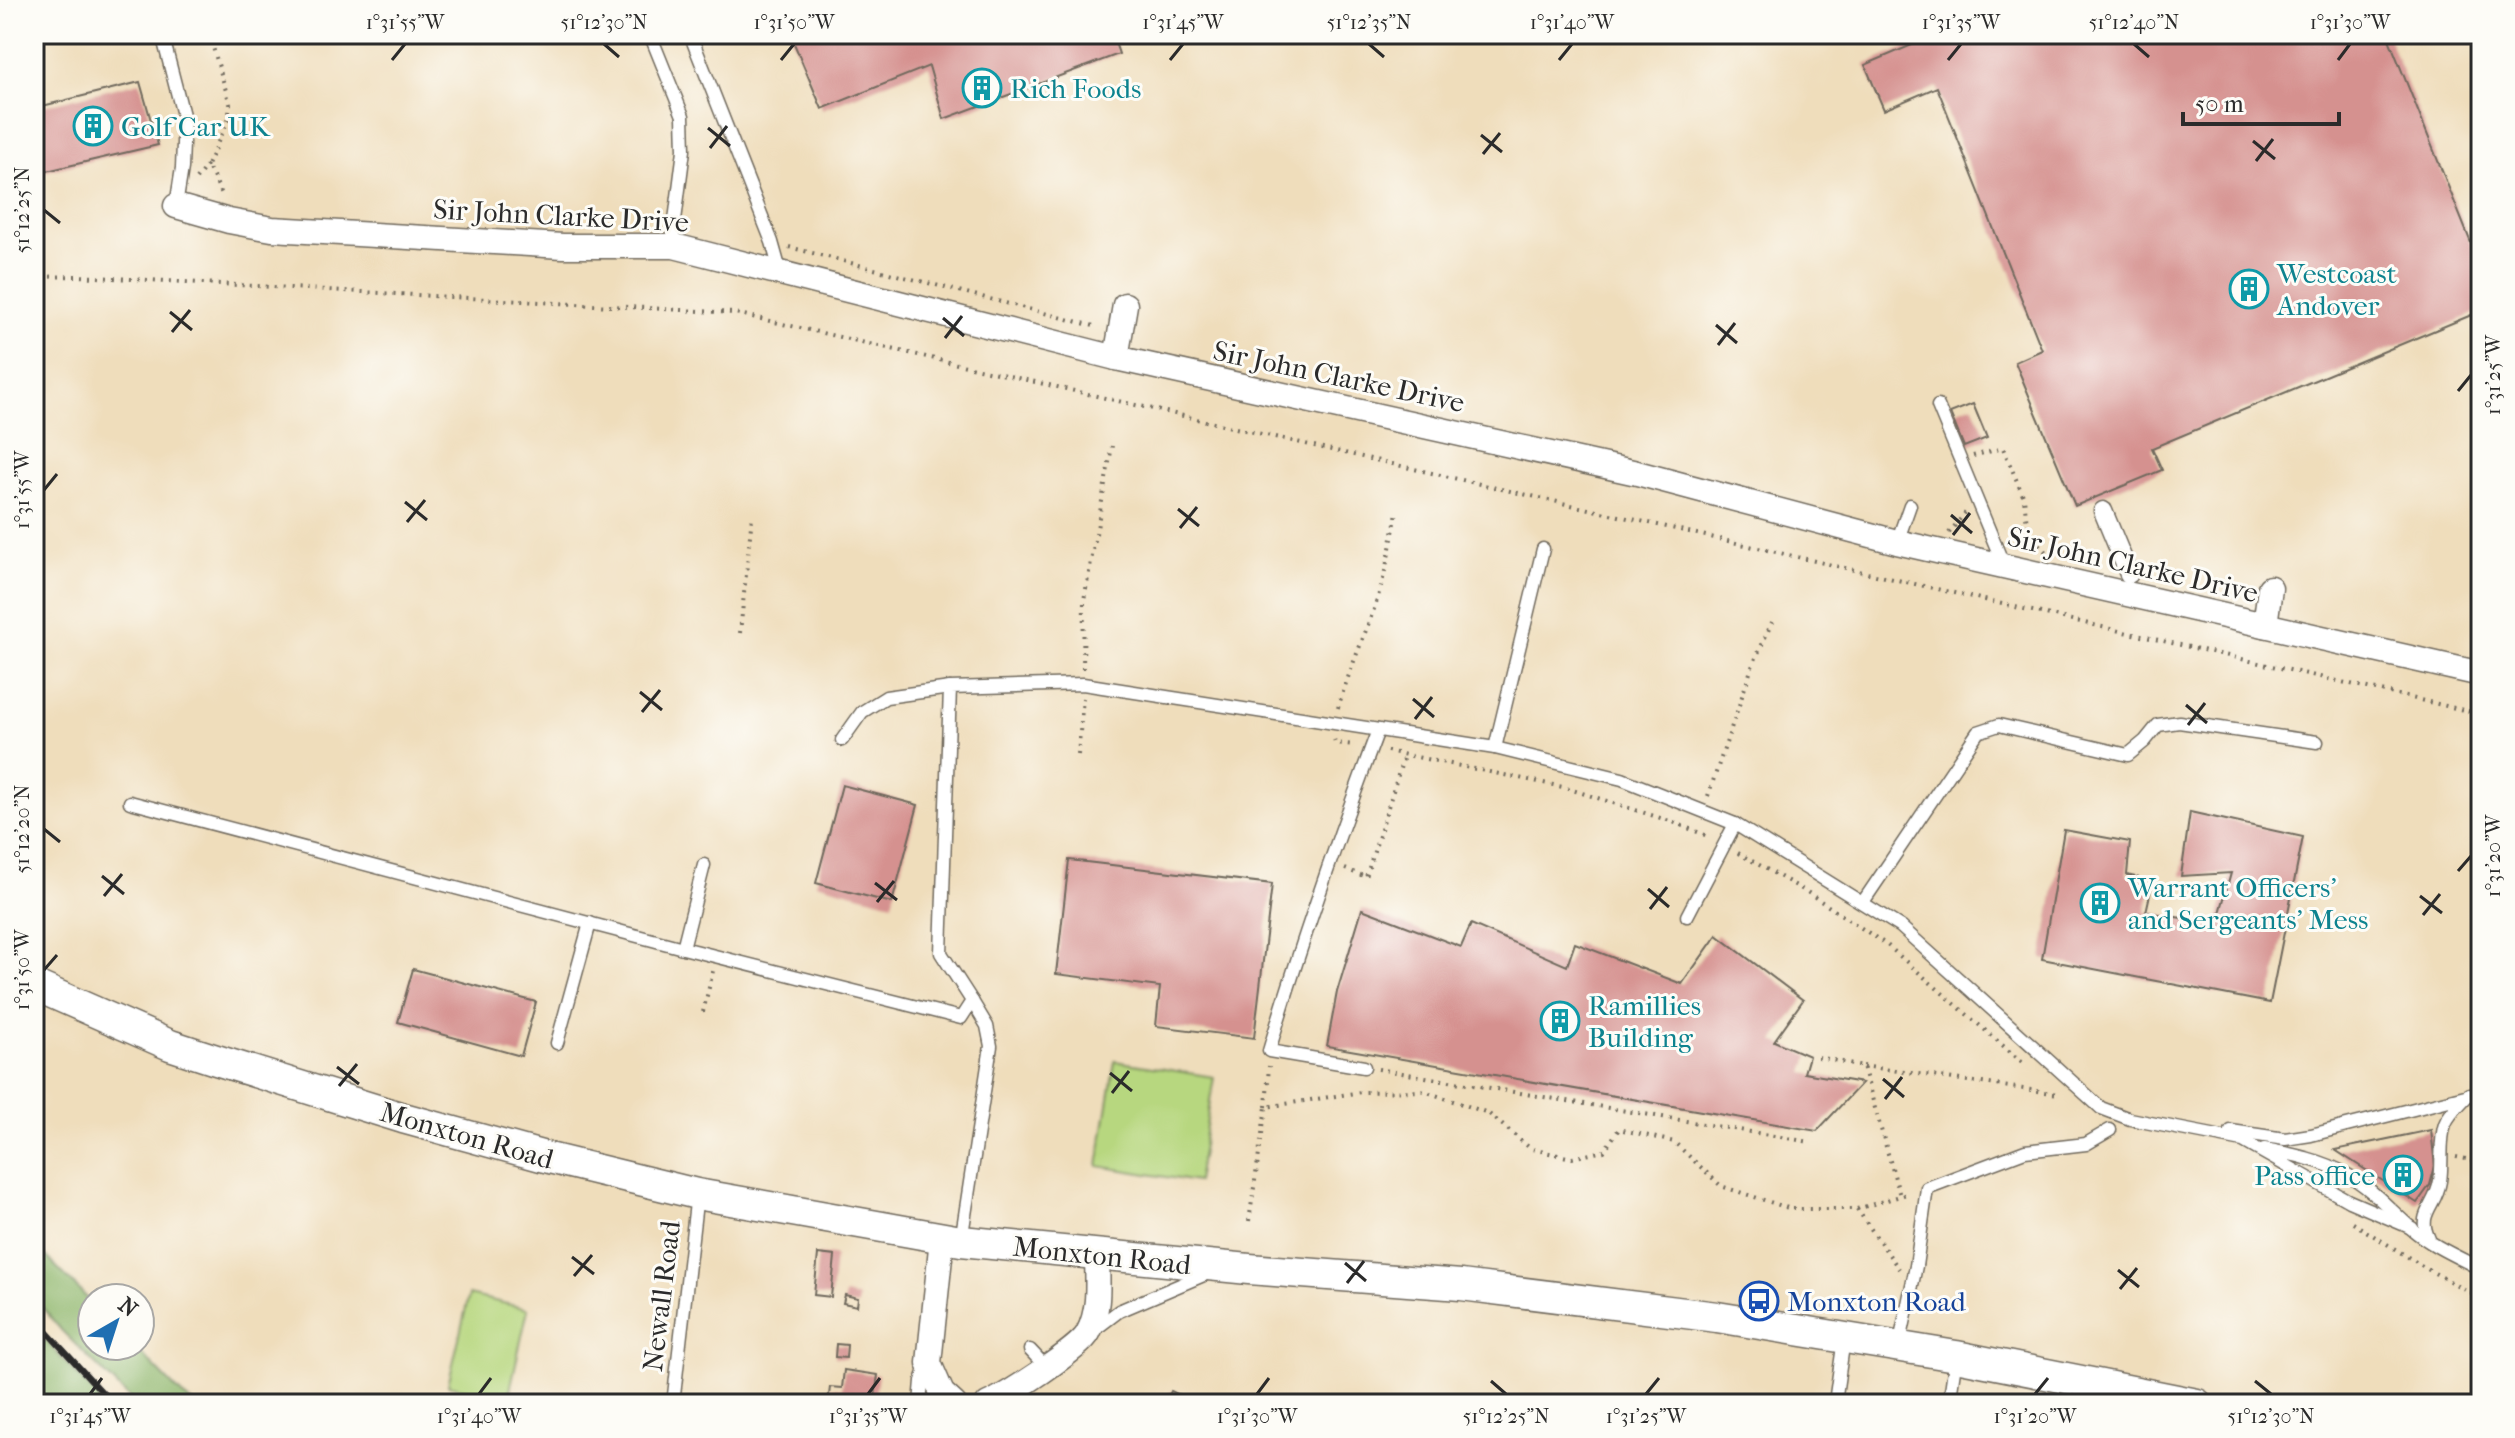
<svg xmlns="http://www.w3.org/2000/svg" width="2515" height="1438" viewBox="0 0 2515 1438" font-family="'IM FELL French Canon',serif">
<style>
.green{fill:#b7d77f;stroke:#718155;stroke-width:2}
.forest{fill:#91b86e;stroke:#5e724c;stroke-width:2}
.building{fill:#d5918f}
.lines{fill:none;stroke-linecap:round;stroke-linejoin:round}
.service-casing{stroke:#70695d;stroke-width:15}
.pedestrian-casing{stroke:#70695d;stroke-width:21}
.minor-casing{stroke:#70695d;stroke-width:27}
.tertiary-casing{stroke:#70695d;stroke-width:33}
.path{stroke:#70695d;stroke-width:4;stroke-dasharray:2 6;stroke-linecap:butt}
.service{stroke:#fff;stroke-width:12}
.pedestrian{stroke:#fff;stroke-width:18}
.minor{stroke:#fff;stroke-width:24}
.tertiary{stroke:#fff;stroke-width:30}
.rail{stroke:#2b2b2b;stroke-width:6}
.ticks{fill:none;stroke:#2b2b2b;stroke-width:3}
.labels{text-anchor:middle;stroke-width:6;stroke-linejoin:round;paint-order:stroke}
.culture-label{font-size:28px;fill:#0d838f;stroke:#fdfcf7;text-anchor:start}
.street-label{font-size:28px;fill:#2b2b2b;stroke:#fdfcf7}
.transit-label{font-size:28px;fill:#164399;stroke:#fdfcf7;text-anchor:start}
.neatline{fill:none;stroke:#2b2b2b;stroke-width:3}
.ticks-label{font-size:20px;text-anchor:middle;fill:#2b2b2b}
</style>
<rect width="100%" height="100%" fill="#fdfcf7"/>
<filter id="ink" filterUnits="userSpaceOnUse"><feTurbulence type="fractalNoise" baseFrequency=".0125" numOctaves="2"/><feDisplacementMap in="SourceGraphic" scale="16" xChannelSelector="R" yChannelSelector="G"/><feConvolveMatrix kernelMatrix="1 2 1 2 8 2 1 2 1" color-interpolation-filters="sRGB"/></filter>
<filter id="wash" filterUnits="userSpaceOnUse"><feTurbulence type="fractalNoise" baseFrequency=".006" numOctaves="4" result="noise"/><feDisplacementMap in="SourceGraphic" scale="32" xChannelSelector="R" yChannelSelector="G"/><feGaussianBlur stdDeviation="1.8" result="paint"/><feColorMatrix in="noise" values="0 0 0 0 0 0 0 0 0 0 0 0 0 0 0 0 0 1.4 0 .05"/><feComposite in="paint" operator="in"/></filter>
<g filter="url(#wash)">
<rect width="100%" height="100%" fill="#efddbb"/>
<g class="green">
<polygon points="1115,1061 1214,1077 1197,1182 1098,1166"/>
<polygon points="469,1295 528,1309 508,1399 448,1385"/>
</g>
<g class="forest">
<polygon points="34,1244 92,1303 92,1346 134,1346 181,1394 194,1404 135,1404 62,1331 34,1298"/>
<polygon points="34,1328 104,1404 53,1404 34,1385"/>
</g>
<g id="blocks">
<g class="building">
<polygon points="790,34 1112,34 1119,54 944,119 929,66 822,109"/>
<polygon points="1916,34 2387,34 2481,268 2481,311 2152,448 2162,470 2075,506 2015,362 2042,350 1937,87 1884,110 1865,65 1919,42"/>
<polygon points="140,82 158,145 34,174 34,108"/>
<polygon points="1973,404 1987,438 1964,447 1950,413"/>
<polygon points="842,785 918,805 892,903 816,883"/>
<polygon points="2190,812 2303,837 2270,1003 2042,959 2064,830 2130,842 2127,875 2153,881 2146,912 2217,924 2231,873 2181,876"/>
<polygon points="1069,860 1272,884 1254,1038 1156,1026 1160,987 1056,974"/>
<polygon points="1362,909 1461,947 1471,924 1567,966 1575,943 1682,984 1717,935 1803,1000 1774,1041 1809,1056 1804,1073 1862,1083 1817,1131 1327,1046 1337,992"/>
<polygon points="413,969 536,1002 521,1056 398,1022"/>
<polygon points="2431,1130 2435,1166 2430,1185 2417,1203 2335,1150"/>
<polygon points="818,1254 835,1256 831,1297 814,1295"/>
<polygon points="845,1295 858,1298 857,1306 843,1303"/>
<polygon points="836,1344 847,1345 846,1358 835,1357"/>
<polygon points="844,1370 878,1375 874,1404 828,1404 830,1387 842,1388"/>
<polygon points="1171,1391 1198,1404 1165,1404"/>
</g>
</g>
</g>
<g filter="url(#ink)">
<use href="#blocks" fill-opacity="0" stroke="#70695d" stroke-width="2"/>
<g class="lines">
<g class="service-casing">
<g id="service">
<polyline points="162,34 184,119 182,168 176,206"/>
<polyline points="650,34 683,116 684,150 673,236"/>
<polyline points="690,34 772,242 781,274"/>
<polyline points="1938,406 2004,566"/>
<polyline points="1897,542 1910,505"/>
<polyline points="842,740 862,712 886,697 950,688"/>
<polyline points="1495,748 1543,549"/>
<polyline points="130,802 683,948"/>
<polyline points="704,865 683,948 961,1018 972,1001 941,953 950,688 1083,684 1495,748 1622,779 1735,824 1901,927 2101,1108 2130,1119 2243,1141 2349,1201 2412,1228"/>
<polyline points="1863,902 1978,732 1999,725 2128,755 2145,741 2158,725 2179,722 2317,742"/>
<polyline points="1687,916 1735,824"/>
<polyline points="557,1043 590,923"/>
<path d="M1364 1067 1269 1051C1301 942 1338 837 1378 730"/>
<polyline points="2231,1131 2285,1139 2311,1135 2481,1092"/>
<path d="M2264 1149C2291 1154 2322 1160 2346 1174 2372 1188 2390 1210 2412 1229 2432 1246 2458 1257 2481 1269"/>
<path d="M2429 1239C2416 1213 2436 1207 2440 1181 2443 1163 2439 1141 2445 1124 2449 1113 2461 1103 2469 1094"/>
<polyline points="961,1241 991,1046 987,1026 972,1001"/>
<polyline points="1094,1330 1119,1311 1206,1274"/>
<polyline points="1899,1347 1916,1266 1927,1188 2025,1151 2086,1144 2110,1130"/>
<polyline points="1030,1350 1046,1367"/>
<polyline points="1836,1395 1844,1339"/>
<polyline points="673,1404 697,1194"/>
<polyline points="920,1404 922,1381 928,1364"/>
<polyline points="1949,1404 1956,1356"/>
</g>
</g>
<g class="pedestrian-casing">
<polyline id="pedestrian" points="2103,511 2129,574"/>
</g>
<g class="minor-casing">
<g id="minor">
<polyline points="176,206 229,221 272,229 563,246 674,246 1116,358 1637,473 1897,542 2481,674"/>
<polyline points="1116,358 1125,305"/>
<polyline points="2265,625 2270,588"/>
<polyline points="942,1238 929,1363 942,1393 954,1404"/>
<path d="M988 1404C1006 1396 1080 1349 1088 1333 1101 1309 1097 1280 1097 1254"/>
</g>
</g>
<g class="tertiary-casing">
<polyline id="tertiary" points="34,985 170,1045 213,1059 403,1118 545,1157 697,1194 961,1241 1249,1269 1461,1285 1717,1317 1956,1356 2197,1404"/>
</g>
<g class="path">
<polyline points="209,34 230,104 228,121 207,165 222,194"/>
<polyline points="196,179 207,165"/>
<polyline points="789,247 1098,327"/>
<polyline points="34,277 78,276 735,313 2481,714"/>
<polyline points="1973,456 2003,448 2024,498 2028,533 2047,553"/>
<polyline points="1949,533 1966,512"/>
<polyline points="740,633 752,516"/>
<polyline points="1083,669 1084,600 1112,446"/>
<path d="M1338 708C1348 674 1362 642 1374 609 1385 577 1391 544 1397 512"/>
<polyline points="1334,740 1335,743 1354,745"/>
<polyline points="1387,751 1563,787 1673,822 1710,837"/>
<polyline points="1078,755 1083,698"/>
<polyline points="1708,796 1752,667 1772,622"/>
<polyline points="1738,853 1807,892 1887,945 2023,1063"/>
<polyline points="1345,869 1366,877 1404,756"/>
<polyline points="703,1012 713,971"/>
<polyline points="1818,1057 1863,1066 1900,1196"/>
<polyline points="1863,1066 2059,1094"/>
<polyline points="1378,1069 1810,1142"/>
<polyline points="1266,1107 1269,1066"/>
<polyline points="2456,1157 2481,1162"/>
<polyline points="1857,1209 1899,1269"/>
<polyline points="1249,1221 1266,1107 1361,1092 1424,1091 1488,1113 1531,1149 1572,1158 1604,1151 1619,1129 1674,1142 1721,1186 1791,1209 1857,1209 1910,1193"/>
<polyline points="2353,1223 2429,1270 2481,1298"/>
</g>
<use href="#service" class="service"/>
<use href="#pedestrian" class="pedestrian"/>
<use href="#minor" class="minor"/>
<use href="#tertiary" class="tertiary"/>
<polyline class="rail" points="34,1318 113,1404"/>
</g>
</g>
<path class="ticks" d="M604 44 619 57M1369 44 1384 57M2134 44 2149 57M392 60 405 44M781 60 794 44M1170 60 1183 44M1559 60 1572 44M1948 60 1961 44M2338 60 2350 44M708 128 730 146M1481 135 1502 152M2253 141 2275 159M710 148 727 126M1483 154 1500 133M2256 161 2273 139M44 210 60 223M170 312 192 330M943 318 964 336M1716 325 1737 343M172 332 190 310M945 338 962 316M1718 345 1735 323M2458 391 2471 375M44 490 57 474M405 502 427 520M1178 509 1199 526M1951 515 1972 533M407 522 425 500M1180 528 1197 507M1953 535 1970 513M640 692 662 710M1413 699 1434 717M2186 705 2207 723M642 712 660 690M1415 719 1432 697M2188 725 2205 703M44 829 60 842M2458 871 2471 856M102 876 124 894M875 883 897 900M1648 889 1669 907M104 896 122 874M2420 896 2442 913M877 902 894 881M1650 909 1667 887M2423 915 2440 894M44 970 57 955M337 1067 359 1084M1110 1073 1132 1091M1883 1079 1904 1097M339 1086 357 1064M1112 1093 1129 1071M1885 1099 1902 1077M572 1257 594 1274M1345 1263 1366 1281M2118 1270 2139 1287M574 1276 592 1255M1347 1283 1364 1261M2120 1289 2137 1268M1491 1381 1506 1394M2255 1381 2271 1394M90 1394 102 1378M479 1394 491 1378M868 1394 880 1378M1257 1394 1269 1378M1646 1394 1659 1378M2035 1394 2048 1378"/>
<defs>
<g id="building-ring" transform="scale(2)"><circle r="9.5" fill="#fdfcf7" stroke="#0f9aa8" stroke-width="1.5"/><path d="M-4-6H4V6H1V3H-1V6H-4ZM-2.5-4.3h1.7v1.8h-1.7ZM.8-4.3h1.7v1.8H.8ZM-2.5-1h1.7V.8h-1.7ZM.8-1h1.7V.8H.8Z" fill="#0f9aa8"/></g>
<g id="bus-ring" transform="scale(2)"><circle r="9.5" fill="#fdfcf7" stroke="#1a4fb4" stroke-width="1.5"/><path d="M-5-6H5V4H4V6H2V4H-2V6H-4V4H-5ZM-3.5-4V0h7V-4ZM-3.5 1.2v1.5H-2V1.2ZM2 1.2v1.5H3.5V1.2Z" fill="#1a4fb4"/></g>
</defs>
<g fill-rule="evenodd">
<use href="#building-ring" x="982" y="88"/>
<use href="#building-ring" x="93" y="126"/>
<use href="#building-ring" x="2249" y="289"/>
<use href="#building-ring" x="2100" y="903"/>
<use href="#building-ring" x="1560" y="1021"/>
<use href="#building-ring" x="2403" y="1175"/>
<use href="#bus-ring" x="1759" y="1301"/>
</g>
<g class="labels">
<g class="culture-label">
<text x="1010" y="98">Rich Foods</text>
<text x="121" y="136">Golf Car UK</text>
<text x="2277" y="283">Westcoast<tspan x="2277" dy="32">Andover</tspan></text>
<text x="2128" y="897">Warrant Officers'<tspan x="2128" dy="32">and Sergeants' Mess</tspan></text>
<text x="1588" y="1015">Ramillies<tspan x="1588" dy="32">Building</tspan></text>
<text x="2375" y="1185" text-anchor="end">Pass office</text>
</g>
<g class="street-label">
<text transform="translate(561 215) rotate(3)" y="10">Sir John Clarke Drive</text>
<text transform="translate(1339 376) rotate(12)" y="10">Sir John Clarke Drive</text>
<text transform="translate(2133 564) rotate(13)" y="10">Sir John Clarke Drive</text>
<text transform="translate(467 1135) rotate(16)" y="10">Monxton Road</text>
<text transform="translate(1102 1255) rotate(6)" y="10">Monxton Road</text>
<text transform="translate(661 1296) rotate(-83)" y="10">Newall Road</text>
</g>
<g class="transit-label">
<text x="1787" y="1311">Monxton Road</text>
</g>
</g>
<rect width="2515" height="1438" fill="none" stroke="#fdfcf7" stroke-width="88"/>
<g transform="translate(116 1322) rotate(39)"><circle r="38" fill="#fdfcf7" stroke="#a9a8a5" stroke-width="2"/>
<path d="M0-6L14 30L0 20L-14 30Z" fill="#1f6fb2"/>
<text y="-12" font-size="22" font-weight="bold" text-anchor="middle" fill="#2b2b2b">N</text>
</g>
<path d="M2183 112v12h156v-12" fill="none" stroke="#2b2b2b" stroke-width="4"/>
<text x="2195" y="112" font-size="24" fill="#2b2b2b" stroke="#fdfcf7" stroke-width="6" paint-order="stroke">50 m</text>
<rect x="44" y="44" width="2427" height="1350" class="neatline"/>
<g class="ticks-label">
<text x="405" y="29">1°31'55"W</text>
<text x="604" y="29">51°12'30"N</text>
<text x="794" y="29">1°31'50"W</text>
<text x="1183" y="29">1°31'45"W</text>
<text x="1369" y="29">51°12'35"N</text>
<text x="1572" y="29">1°31'40"W</text>
<text x="1961" y="29">1°31'35"W</text>
<text x="2134" y="29">51°12'40"N</text>
<text x="2350" y="29">1°31'30"W</text>
<text transform="translate(22 210) rotate(-90)" y="7">51°12'25"N</text>
<text transform="translate(2493 375) rotate(-90)" y="7">1°31'25"W</text>
<text transform="translate(22 490) rotate(-90)" y="7">1°31'55"W</text>
<text transform="translate(22 829) rotate(-90)" y="7">51°12'20"N</text>
<text transform="translate(2493 856) rotate(-90)" y="7">1°31'20"W</text>
<text transform="translate(22 970) rotate(-90)" y="7">1°31'50"W</text>
<text x="90" y="1423">1°31'45"W</text>
<text x="479" y="1423">1°31'40"W</text>
<text x="868" y="1423">1°31'35"W</text>
<text x="1257" y="1423">1°31'30"W</text>
<text x="1506" y="1423">51°12'25"N</text>
<text x="1646" y="1423">1°31'25"W</text>
<text x="2035" y="1423">1°31'20"W</text>
<text x="2271" y="1423">51°12'30"N</text>
</g>
</svg>
